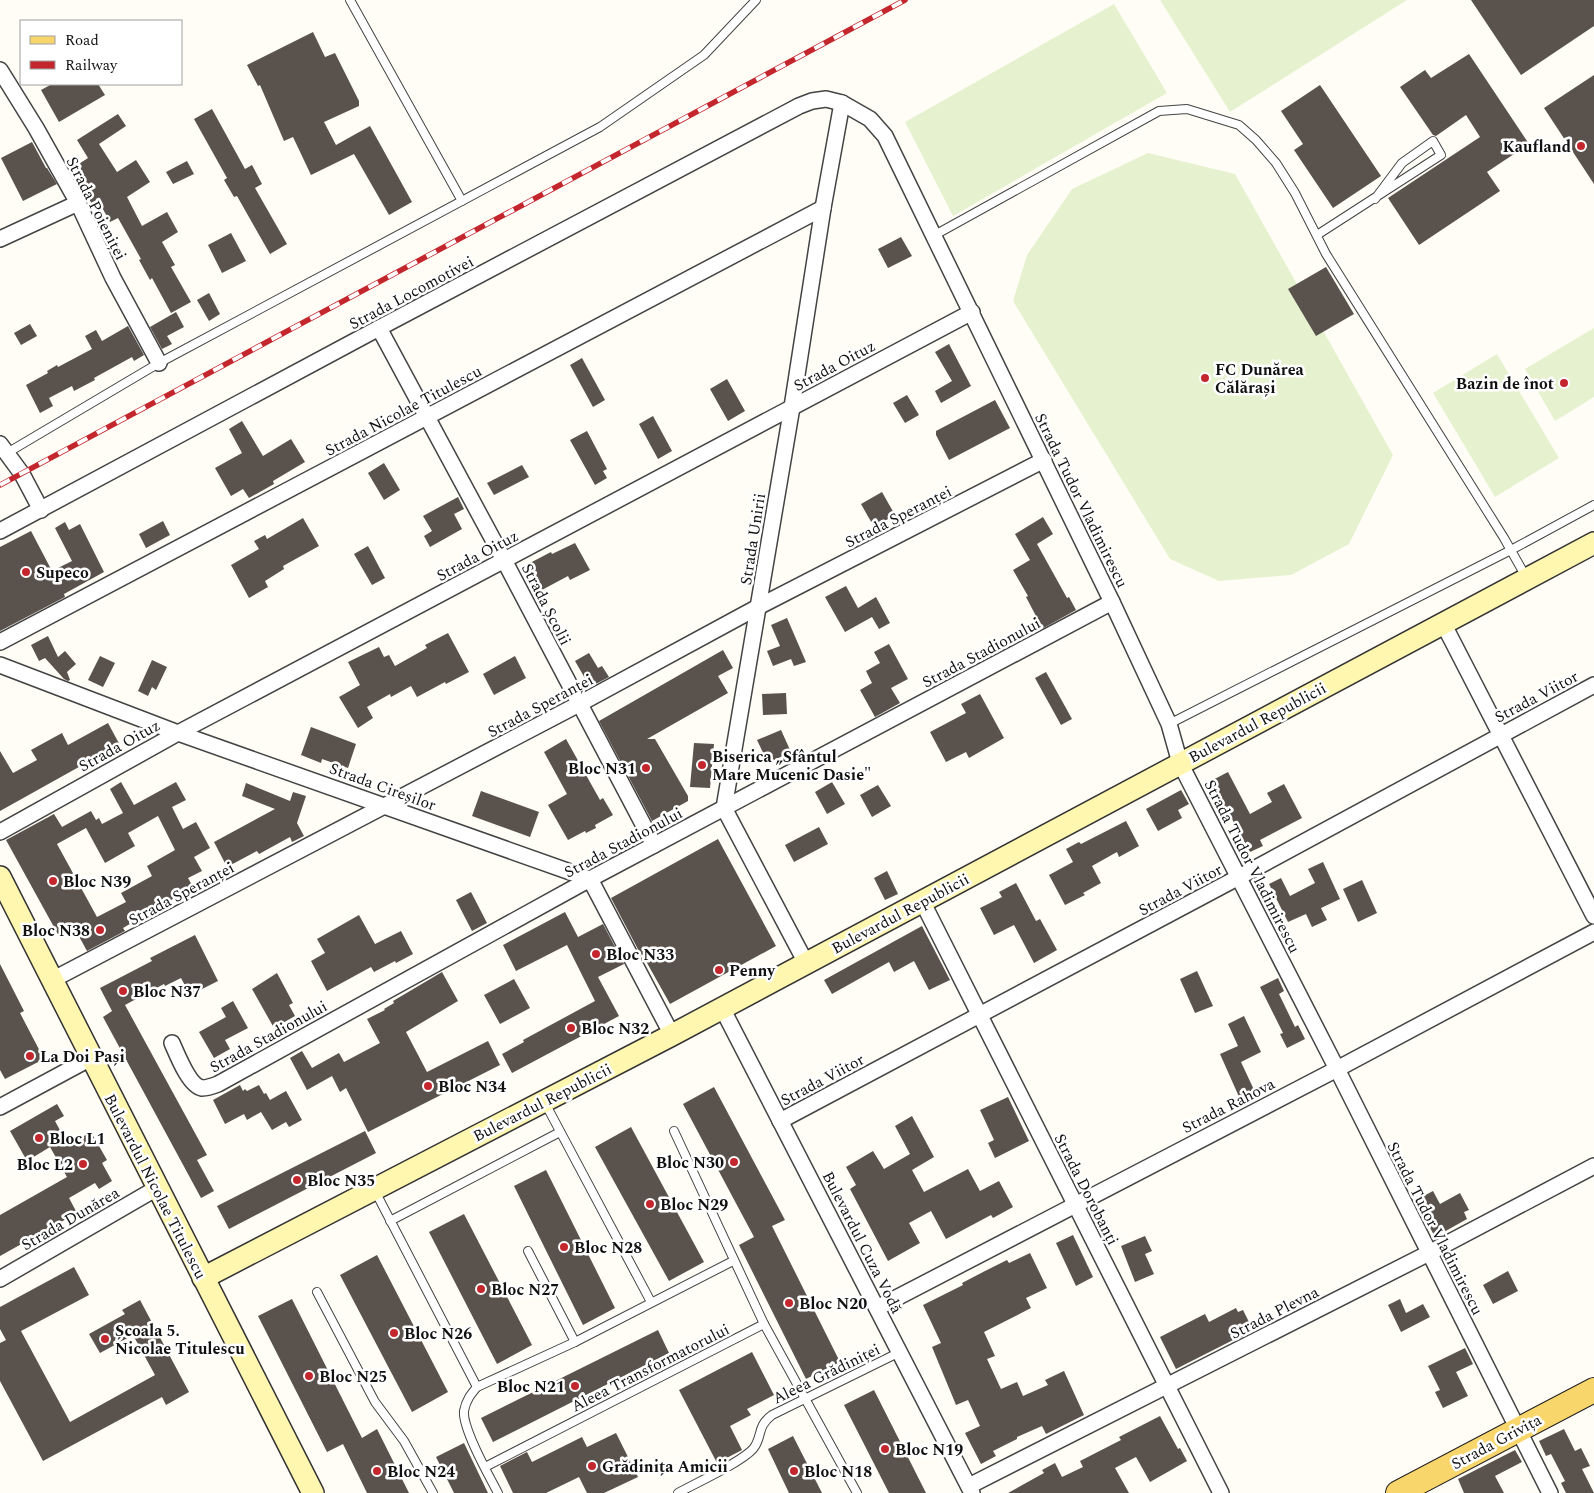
<svg xmlns="http://www.w3.org/2000/svg" width="1594" height="1493" viewBox="0 0 1594 1493" font-family="Spectral,serif">
<style>
.pitch{fill:#e6f2cf}
.building{fill:#5a524d;fill-rule:evenodd}
.lines{fill:none;stroke-linecap:round;stroke-linejoin:round}
.service-casing{stroke:#444;stroke-width:10}
.minor-casing{stroke:#444;stroke-width:18}
.secondary-casing{stroke:#333;stroke-width:24}
.primary-casing{stroke:#222;stroke-width:26}
.service{stroke:#fff;stroke-width:8}
.minor{stroke:#fff;stroke-width:15}
.secondary{stroke:#fff6b0;stroke-width:21}
.primary{stroke:#f9d66b;stroke-width:24}
.rail-casing{stroke:#c4262e;stroke-width:5.5}
.rail{stroke:#fff;stroke-width:4;stroke-dasharray:11;stroke-linecap:butt}
.poi-dot{fill:#c4262e;stroke:#fff;stroke-width:2}
.labels{text-anchor:middle;stroke-width:5;stroke-linejoin:round;paint-order:stroke}
.poi-label{font-size:16px;font-weight:bold;fill:#111;stroke:#fff;text-anchor:start}
.street-label{font-size:16px;fill:#111;stroke:#fff}
</style>
<rect width="100%" height="100%" fill="#fffdf5"/>
<g class="pitch">
<polygon points="1160,0 1407,0 1230,112"/>
<polygon points="1114,4 1167,93 953,216 905,122"/>
<polygon points="1148,153 1235,174 1393,455 1349,544 1291,575 1219,581 1170,559 1013,301 1027,255 1072,189"/>
<polygon points="1594,328 1594,397 1555,421 1525,369"/>
<polygon points="1497,354 1559,458 1495,497 1433,393"/>
</g>
<g class="building">
<polygon points="1471,0 1594,0 1594,26 1521,75"/>
<polygon points="313,32 325,57 335,53 359,101 359,106 324,122 336,145 370,126 412,202 389,215 354,154 311,175 293,137 284,141 260,85 258,86 247,65"/>
<polygon points="1469,54 1529,144 1487,172 1500,191 1419,245 1388,198 1480,137 1466,115 1436,136 1433,135 1400,87 1425,70 1431,78"/>
<polygon points="1594,75 1594,184 1544,108"/>
<polygon points="52,84 98,84 105,95 59,122 41,90"/>
<polygon points="1320,85 1381,176 1333,208 1294,150 1303,144 1281,111"/>
<polygon points="212,109 245,169 252,165 262,184 255,188 287,244 270,254 237,196 234,197 224,180 227,178 194,119"/>
<polygon points="118,114 126,126 99,144 117,172 136,160 150,182 127,197 142,226 167,212 178,232 162,242 175,265 171,267 191,302 171,313 152,278 150,280 139,260 141,259 118,218 110,222 98,200 92,204 71,169 88,158 77,140"/>
<polygon points="32,142 46,168 47,168 57,184 23,201 1,158"/>
<polygon points="187,161 194,174 173,184 166,172"/>
<polygon points="231,233 246,261 222,273 208,245"/>
<polygon points="901,237 912,256 888,268 878,249"/>
<polygon points="1326,267 1354,314 1316,336 1288,289"/>
<polygon points="209,293 220,314 209,321 197,300"/>
<polygon points="176,312 184,327 167,336 172,344 162,349 150,327"/>
<polygon points="30,324 37,336 21,345 14,333"/>
<polygon points="128,326 144,355 134,361 132,357 94,378 95,380 74,391 72,386 49,398 53,406 40,413 26,385 48,373 47,371 57,365 58,367 92,349 85,336 96,330 102,341"/>
<polygon points="949,344 971,386 941,403 935,391 952,381 935,352"/>
<polygon points="582,358 605,400 593,407 570,365"/>
<polygon points="727,379 745,411 728,421 710,389"/>
<polygon points="907,395 919,415 905,423 893,403"/>
<polygon points="995,400 1010,428 949,460 936,435 936,431"/>
<polygon points="653,416 672,451 658,459 639,424"/>
<polygon points="242,421 263,456 291,439 305,462 273,481 274,484 249,498 243,489 231,496 215,468 242,453 229,429"/>
<polygon points="587,431 607,469 603,471 607,478 595,485 570,440"/>
<polygon points="384,463 400,490 384,500 368,473"/>
<polygon points="522,465 529,477 494,495 487,483"/>
<polygon points="882,492 895,515 874,527 861,504"/>
<polygon points="458,497 464,509 454,514 462,529 430,547 424,536 432,531 423,516"/>
<polygon points="1043,517 1053,534 1037,544 1067,598 1069,597 1076,610 1040,630 1033,618 1036,616 1026,597 1028,596 1013,570 1030,560 1015,534"/>
<polygon points="303,518 319,546 283,566 284,569 265,581 268,587 249,598 231,565 259,549 254,541 265,535 267,539"/>
<polygon points="163,521 170,535 146,548 139,534"/>
<polygon points="65,522 69,530 80,524 104,572 64,594 65,597 0,631 0,547 31,531 52,571 72,561 55,528"/>
<polygon points="575,543 590,570 570,580 568,576 540,591 526,565 551,552 552,554"/>
<polygon points="368,546 385,578 372,585 354,554"/>
<polygon points="846,586 858,608 876,597 890,623 879,629 872,617 845,632 825,597"/>
<polygon points="787,618 806,662 794,666 791,659 773,666 767,651 780,646 771,625"/>
<polygon points="448,633 469,672 446,684 445,682 417,697 411,686 391,697 390,694 367,707 373,718 358,728 339,697 360,685 348,662 379,647 384,657 389,655 395,666 427,648 425,645"/>
<polygon points="48,636 58,657 65,651 76,664 67,672 70,680 68,681 64,679 45,658 39,661 31,645"/>
<polygon points="889,644 908,679 891,688 900,703 875,717 860,690 872,683 866,671 880,663 874,652"/>
<polygon points="723,650 733,668 718,676 728,693 647,739 655,739 688,796 688,801 652,821 599,721"/>
<polygon points="589,653 598,668 602,666 609,677 590,687 575,661"/>
<polygon points="100,656 115,663 103,687 88,680"/>
<polygon points="515,656 526,678 494,695 483,674"/>
<polygon points="152,660 167,667 156,690 152,687 148,696 138,691"/>
<polygon points="1046,672 1072,719 1061,725 1035,678"/>
<polygon points="786,693 787,714 763,715 762,694"/>
<polygon points="980,694 1004,738 969,758 966,752 946,762 930,732 966,713 961,704"/>
<polygon points="108,723 122,749 98,763 95,758 0,811 0,751 13,773 37,760 31,750 62,733 68,745"/>
<polygon points="311,727 356,744 348,768 322,759 321,763 301,755"/>
<polygon points="781,730 791,752 768,763 757,740"/>
<polygon points="566,739 600,800 603,798 613,815 595,825 596,828 586,833 585,831 568,840 548,805 567,794 544,752"/>
<polygon points="694,743 714,744 710,788 690,787"/>
<polygon points="1228,772 1250,814 1272,802 1267,793 1284,784 1302,818 1260,840 1263,846 1250,852 1232,819 1227,821 1207,783"/>
<path d="M121 782 134 805 176 782 186 800 172 807 183 829 196 822 210 848 194 857 202 871 188 878 192 885 176 893 178 896 123 928 125 931 87 951 75 929 60 938 6 840 54 814 62 827 91 811 96 820 99 818 102 824 123 813 110 789ZM158 816 175 850 147 866 152 876 121 893 126 902 97 917 57 844 86 828 105 863 135 846 128 833Z"/>
<polygon points="832,782 845,804 827,814 815,792"/>
<polygon points="246,783 290,801 293,792 306,796 297,823 304,836 292,842 290,837 259,854 257,851 227,867 214,842 275,809 242,796"/>
<polygon points="878,785 891,806 872,817 860,795"/>
<polygon points="1181,790 1189,804 1178,810 1182,818 1158,831 1146,809"/>
<polygon points="481,791 539,812 530,837 472,816"/>
<polygon points="1126,821 1139,846 1119,857 1117,852 1092,866 1101,883 1083,893 1085,895 1065,905 1049,875 1073,862 1066,849 1079,842 1081,844"/>
<polygon points="819,827 828,844 794,862 785,845"/>
<polygon points="718,839 776,946 670,1004 642,954 641,955 611,898"/>
<polygon points="1323,862 1340,899 1321,908 1327,920 1312,927 1306,914 1288,922 1269,884 1281,878 1290,896 1315,883 1308,869"/>
<polygon points="887,871 898,894 885,900 874,878"/>
<polygon points="1362,880 1377,913 1358,922 1343,889"/>
<polygon points="1016,883 1036,921 1040,919 1057,950 1034,963 1014,925 994,935 980,908 1002,897 999,892"/>
<polygon points="471,892 487,923 472,931 456,900"/>
<polygon points="565,912 578,937 603,924 624,964 598,977 619,1016 512,1073 502,1054 524,1042 523,1040 595,1001 567,945 516,971 503,945"/>
<polygon points="359,915 375,944 401,931 413,954 396,963 395,961 374,972 371,967 327,991 311,961 325,953 317,939"/>
<polygon points="922,926 950,980 929,990 914,961 894,972 889,962 832,994 824,980"/>
<polygon points="195,935 218,981 190,995 181,978 165,986 164,984 125,1005 207,1155 197,1160 214,1191 201,1198 103,1017 112,1011 100,988 152,961 150,958"/>
<polygon points="0,964 24,1011 20,1013 44,1059 5,1079 0,1070"/>
<polygon points="1197,971 1213,1006 1195,1013 1180,979"/>
<polygon points="442,972 458,1001 406,1032 427,1072 488,1041 500,1065 368,1132 346,1088 340,1092 332,1076 307,1090 290,1058 302,1051 312,1068 339,1053 344,1062 380,1043 367,1019 385,1010 384,1009 394,1003 393,1001"/>
<polygon points="277,973 293,1003 289,1005 295,1016 274,1028 252,989"/>
<polygon points="1278,978 1284,991 1279,994 1295,1027 1298,1025 1305,1039 1287,1048 1280,1034 1283,1033 1260,987"/>
<polygon points="514,979 530,1008 500,1024 484,995"/>
<polygon points="233,1001 248,1028 225,1040 230,1049 214,1058 199,1032 226,1017 221,1008"/>
<polygon points="1244,1016 1261,1052 1241,1062 1255,1092 1240,1099 1220,1054 1238,1046 1228,1024"/>
<polygon points="240,1085 243,1091 245,1089 247,1091 259,1085 264,1094 266,1093 270,1100 286,1091 302,1120 289,1127 286,1122 272,1130 261,1112 247,1120 244,1114 225,1124 213,1100"/>
<polygon points="714,1087 785,1220 772,1226 840,1362 806,1379 739,1245 754,1237 683,1104"/>
<polygon points="1008,1097 1029,1141 995,1158 988,1143 994,1140 980,1110"/>
<polygon points="57,1104 64,1116 55,1121 68,1145 91,1132 107,1160 102,1163 112,1181 99,1189 95,1183 69,1198 77,1213 0,1256 0,1215 67,1177 50,1147 27,1161 10,1131"/>
<polygon points="912,1116 934,1157 912,1170 924,1192 968,1169 980,1191 999,1181 1013,1207 993,1218 991,1215 946,1239 931,1211 909,1223 920,1243 888,1261 850,1189 856,1185 846,1167 873,1151 884,1169 910,1154 895,1126"/>
<polygon points="631,1127 704,1262 669,1281 595,1147"/>
<polygon points="365,1131 376,1153 229,1229 217,1206"/>
<polygon points="546,1170 615,1308 583,1325 514,1186"/>
<polygon points="1433,1191 1440,1204 1460,1193 1469,1210 1464,1212 1467,1219 1435,1237 1427,1222 1431,1219 1420,1198"/>
<polygon points="464,1214 532,1345 497,1364 429,1232"/>
<polygon points="1073,1235 1093,1277 1076,1286 1056,1243"/>
<polygon points="1145,1236 1152,1251 1145,1254 1154,1274 1135,1282 1121,1246"/>
<polygon points="1030,1253 1047,1288 1026,1298 1031,1308 984,1332 995,1356 987,1359 1001,1389 1017,1382 1023,1396 1048,1385 1045,1380 1064,1371 1084,1415 1046,1434 1042,1426 1017,1437 1017,1439 993,1451 996,1456 981,1464 965,1433 980,1426 968,1400 956,1405 932,1347 941,1343 923,1305 963,1285 962,1283 985,1271 1007,1260 1009,1263"/>
<polygon points="377,1255 448,1392 412,1412 340,1275"/>
<polygon points="74,1267 89,1295 21,1331 70,1422 155,1375 133,1335 100,1353 89,1334 125,1314 122,1310 140,1300 189,1392 166,1405 162,1397 43,1461 0,1381 0,1343 6,1340 0,1329 0,1307"/>
<polygon points="1508,1271 1518,1291 1493,1304 1483,1285"/>
<polygon points="292,1299 362,1438 377,1429 409,1493 367,1493 343,1444 327,1452 258,1316"/>
<polygon points="1400,1299 1406,1313 1423,1304 1430,1317 1401,1332 1388,1305"/>
<polygon points="1236,1308 1238,1312 1243,1310 1250,1324 1246,1326 1249,1333 1238,1339 1237,1338 1176,1369 1160,1337 1205,1314 1209,1322"/>
<polygon points="658,1330 669,1353 493,1442 481,1418"/>
<polygon points="1465,1348 1473,1364 1456,1372 1468,1396 1443,1408 1435,1392 1440,1390 1428,1366"/>
<polygon points="752,1352 774,1395 747,1409 751,1415 730,1426 742,1450 717,1463 679,1390"/>
<polygon points="874,1390 926,1493 889,1493 844,1405"/>
<polygon points="1160,1416 1178,1449 1180,1448 1187,1461 1150,1482 1136,1457 1115,1468 1129,1493 1008,1493 1044,1473 1042,1470 1055,1463 1062,1477 1083,1467 1080,1461 1121,1440 1119,1437"/>
<polygon points="1564,1429 1575,1451 1581,1448 1590,1466 1582,1469 1594,1493 1566,1493 1561,1483 1565,1481 1551,1454 1546,1456 1539,1441"/>
<polygon points="616,1433 638,1477 604,1493 587,1493 579,1477 546,1493 513,1493 500,1466 527,1452 532,1462 582,1437 587,1447"/>
<polygon points="793,1436 822,1493 789,1493 768,1449"/>
<polygon points="464,1443 488,1493 454,1493 436,1457"/>
<polygon points="1515,1450 1522,1462 1495,1476 1504,1493 1464,1493 1458,1479"/>
</g>
<g class="lines">
<g class="service-casing">
<g id="service">
<polyline points="350,0 462,201"/>
<polyline points="1317,235 1441,155 1433,141 1402,163 1375,199"/>
<polyline points="933,236 1159,111 1187,109 1239,125 1256,140 1276,163 1295,193 1326,254 1504,538 1526,577"/>
<polyline points="7,453 159,363 600,127 704,55 756,0"/>
<polyline points="1169,724 1511,550 1594,505"/>
<polyline points="545,1103 651,1302"/>
<polyline points="674,1131 764,1324 857,1493"/>
<polyline points="375,1191 477,1387"/>
<polyline points="390,1221 560,1132"/>
<polyline points="528,1251 575,1342"/>
<polyline points="317,1292 375,1402 404,1441 433,1493"/>
<polyline points="485,1467 764,1324"/>
<path d="M498 1493C489 1476 462 1428 464 1411 466 1400 471 1394 477 1387L575 1342 733 1261"/>
<path d="M678 1493C696 1483 740 1463 753 1449 763 1437 756 1427 772 1415L900 1352"/>
</g>
</g>
<g class="minor-casing">
<g id="minor">
<polyline points="0,70 36,128 78,203 113,278 159,363"/>
<polyline points="0,239 78,203"/>
<polyline points="379,328 504,560 654,845"/>
<polyline points="0,444 22,474 41,510"/>
<polyline points="0,531 379,328 799,106 812,101 826,99 842,103 870,119 885,136 1112,602 1169,724 1180,763 1337,1069 1550,1493"/>
<polyline points="1443,623 1594,916"/>
<polyline points="0,642 823,208"/>
<polyline points="0,665 178,733 590,879 672,1035"/>
<polyline points="0,832 178,733 972,312"/>
<polyline points="922,901 1221,1493"/>
<polyline points="806,963 724,808 792,407 823,208 842,103"/>
<polyline points="52,980 579,704 758,607 1044,460"/>
<polyline points="722,1008 972,1493"/>
<path d="M172 1043C177 1054 189 1086 202 1088 207 1088 213 1086 218 1084L590 879 1112 602"/>
<polyline points="0,1107 91,1058"/>
<polyline points="780,1121 1239,877 1594,685"/>
<polyline points="0,1279 157,1188"/>
<polyline points="877,1308 1337,1069 1594,932"/>
<polyline points="969,1486 1429,1253 1594,1166"/>
</g>
</g>
<g class="secondary-casing">
<g id="secondary">
<polyline points="0,877 313,1493"/>
<polyline points="203,1278 672,1035 1594,543"/>
</g>
</g>
<g class="primary-casing">
<polyline id="primary" points="1398,1493 1594,1390"/>
</g>
<use href="#service" class="service"/>
<use href="#minor" class="minor"/>
<use href="#secondary" class="secondary"/>
<use href="#primary" class="primary"/>
<g class="rail-casing">
<polyline id="rail" points="0,485 905,0"/>
</g>
<use href="#rail" class="rail"/>
</g>
<g class="poi-dot">
<circle cx="1581" cy="146" r="5"/>
<circle cx="1205" cy="378" r="5"/>
<circle cx="1564" cy="383" r="5"/>
<circle cx="26" cy="572" r="5"/>
<circle cx="702" cy="765" r="5"/>
<circle cx="646" cy="768" r="5"/>
<circle cx="53" cy="881" r="5"/>
<circle cx="100" cy="930" r="5"/>
<circle cx="596" cy="954" r="5"/>
<circle cx="719" cy="970" r="5"/>
<circle cx="123" cy="991" r="5"/>
<circle cx="571" cy="1028" r="5"/>
<circle cx="30" cy="1056" r="5"/>
<circle cx="428" cy="1086" r="5"/>
<circle cx="39" cy="1138" r="5"/>
<circle cx="734" cy="1162" r="5"/>
<circle cx="83" cy="1164" r="5"/>
<circle cx="297" cy="1180" r="5"/>
<circle cx="650" cy="1204" r="5"/>
<circle cx="564" cy="1247" r="5"/>
<circle cx="481" cy="1289" r="5"/>
<circle cx="789" cy="1303" r="5"/>
<circle cx="394" cy="1333" r="5"/>
<circle cx="105" cy="1339" r="5"/>
<circle cx="309" cy="1376" r="5"/>
<circle cx="575" cy="1386" r="5"/>
<circle cx="885" cy="1449" r="5"/>
<circle cx="592" cy="1466" r="5"/>
<circle cx="377" cy="1471" r="5"/>
<circle cx="794" cy="1471" r="5"/>
</g>
<g class="labels">
<g class="poi-label">
<text x="1571" y="152" text-anchor="end">Kaufland</text>
<text x="1215" y="375">FC Dunărea<tspan x="1215" dy="18">Călărași</tspan></text>
<text x="1554" y="389" text-anchor="end">Bazin de înot</text>
<text x="36" y="578">Supeco</text>
<text x="712" y="762">Biserica „Sfântul<tspan x="712" dy="18">Mare Mucenic Dasie"</tspan></text>
<text x="636" y="774" text-anchor="end">Bloc N31</text>
<text x="63" y="887">Bloc N39</text>
<text x="90" y="936" text-anchor="end">Bloc N38</text>
<text x="606" y="960">Bloc N33</text>
<text x="729" y="976">Penny</text>
<text x="133" y="997">Bloc N37</text>
<text x="581" y="1034">Bloc N32</text>
<text x="40" y="1062">La Doi Pași</text>
<text x="438" y="1092">Bloc N34</text>
<text x="49" y="1144">Bloc L1</text>
<text x="724" y="1168" text-anchor="end">Bloc N30</text>
<text x="73" y="1170" text-anchor="end">Bloc L2</text>
<text x="307" y="1186">Bloc N35</text>
<text x="660" y="1210">Bloc N29</text>
<text x="574" y="1253">Bloc N28</text>
<text x="491" y="1295">Bloc N27</text>
<text x="799" y="1309">Bloc N20</text>
<text x="115" y="1336">Școala 5.<tspan x="115" dy="18">Nicolae Titulescu</tspan></text>
<text x="404" y="1339">Bloc N26</text>
<text x="319" y="1382">Bloc N25</text>
<text x="565" y="1392" text-anchor="end">Bloc N21</text>
<text x="895" y="1455">Bloc N19</text>
<text x="602" y="1472">Grădinița Amicii</text>
<text x="387" y="1477">Bloc N24</text>
<text x="804" y="1477">Bloc N18</text>
</g>
<g class="street-label">
<text transform="translate(97 208) rotate(63)" y="6">Strada Poieniței</text>
<text transform="translate(411 292) rotate(-28)" y="6">Strada Locomotivei</text>
<text transform="translate(834 365) rotate(-28)" y="6">Strada Oituz</text>
<text transform="translate(403 410) rotate(-28)" y="6">Strada Nicolae Titulescu</text>
<text transform="translate(1082 500) rotate(64)" y="6">Strada Tudor Vladimirescu</text>
<text transform="translate(898 516) rotate(-27)" y="6">Strada Speranței</text>
<text transform="translate(752 539) rotate(-81)" y="6">Strada Unirii</text>
<text transform="translate(477 555) rotate(-28)" y="6">Strada Oituz</text>
<text transform="translate(547 604) rotate(63)" y="6">Strada Școlii</text>
<text transform="translate(981 652) rotate(-28)" y="6">Strada Stadionului</text>
<text transform="translate(1536 696) rotate(-28)" y="6">Strada Viitor</text>
<text transform="translate(540 705) rotate(-28)" y="6">Strada Speranței</text>
<text transform="translate(1257 722) rotate(-28)" y="6">Bulevardul Republicii</text>
<text transform="translate(119 745) rotate(-29)" y="6">Strada Oituz</text>
<text transform="translate(383 786) rotate(20)" y="6">Strada Cireșilor</text>
<text transform="translate(623 842) rotate(-28)" y="6">Strada Stadionului</text>
<text transform="translate(1253 866) rotate(63)" y="6">Strada Tudor Vladimirescu</text>
<text transform="translate(1180 889) rotate(-28)" y="6">Strada Viitor</text>
<text transform="translate(181 893) rotate(-28)" y="6">Strada Speranței</text>
<text transform="translate(900 913) rotate(-28)" y="6">Bulevardul Republicii</text>
<text transform="translate(268 1036) rotate(-29)" y="6">Strada Stadionului</text>
<text transform="translate(822 1079) rotate(-28)" y="6">Strada Viitor</text>
<text transform="translate(542 1102) rotate(-27)" y="6">Bulevardul Republicii</text>
<text transform="translate(1228 1105) rotate(-27)" y="6">Strada Rahova</text>
<text transform="translate(156 1186) rotate(63)" y="6">Bulevardul Nicolae Titulescu</text>
<text transform="translate(1087 1189) rotate(63)" y="6">Strada Dorobanți</text>
<text transform="translate(70 1218) rotate(-30)" y="6">Strada Dunărea</text>
<text transform="translate(1436 1228) rotate(63)" y="6">Strada Tudor Vladimirescu</text>
<text transform="translate(863 1242) rotate(63)" y="6">Bulevardul Cuza Vodă</text>
<text transform="translate(1274 1312) rotate(-27)" y="6">Strada Plevna</text>
<text transform="translate(650 1367) rotate(-27)" y="6">Aleea Transformatorului</text>
<text transform="translate(826 1373) rotate(-26)" y="6">Aleea Grădiniței</text>
<text transform="translate(1496 1441) rotate(-28)" y="6">Strada Grivița</text>
</g>
</g>
<rect x="20" y="20" width="162" height="65" fill="#ffffff" stroke="#a0a0a0"/>
<rect x="30" y="36" width="25" height="8" fill="#f9d66b" stroke="#a0a0a0"/>
<text x="65" y="45" font-size="15" fill="#111111">Road</text>
<rect x="30" y="61" width="25" height="8" fill="#c4262e" stroke="#a0a0a0"/>
<text x="65" y="70" font-size="15" fill="#111111">Railway</text>
</svg>
